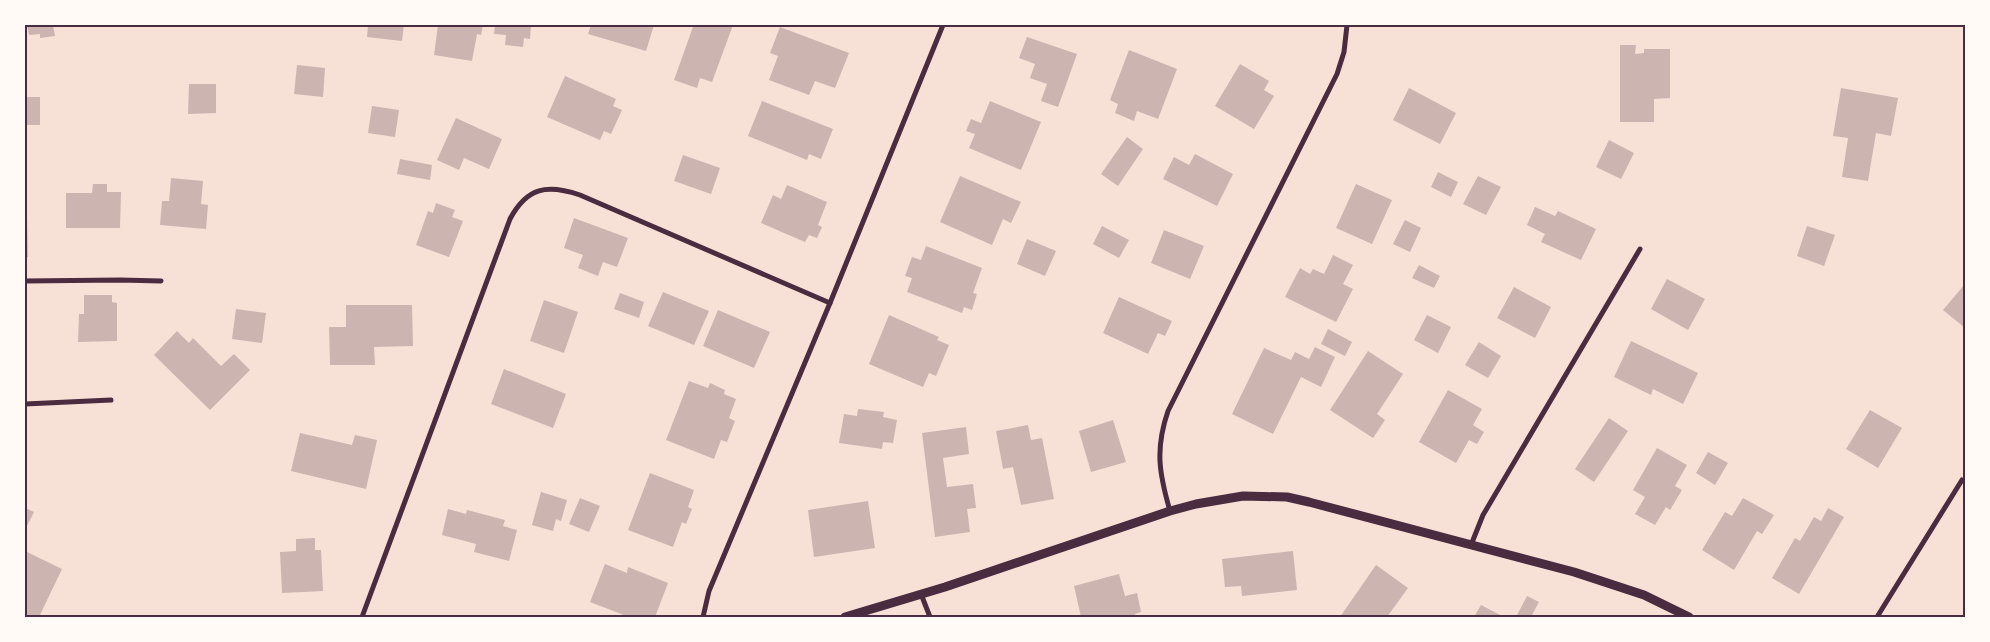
<svg xmlns="http://www.w3.org/2000/svg" width="1990" height="642" viewBox="0 0 1990 642" font-family="Barlow,sans-serif">
<style>
.building{fill:#ccb4b1}
.lines{fill:none;stroke-linecap:round;stroke-linejoin:round}
.minor{stroke:#4a2c40;stroke-width:5}
.tertiary{stroke:#4a2c40;stroke-width:9}
.neatline{fill:none;stroke:#4a2c40;stroke-width:2}
</style>
<rect width="100%" height="100%" fill="#f7e1d7"/>
<g class="building">
<polygon points="27,25 53,25 55,36 40,38 40,34 29,35"/>
<polygon points="368,25 404,25 402,41 367,37"/>
<polygon points="438,25 483,25 481,35 477,34 472,61 434,55"/>
<polygon points="495,25 531,25 530,39 524,38 523,47 505,45 506,35 494,34"/>
<polygon points="591,25 654,25 646,51 588,34"/>
<polygon points="687,25 733,25 712,82 700,78 697,88 674,80 693,27"/>
<polygon points="780,27 849,53 835,88 815,81 809,95 769,80 778,56 770,53"/>
<polygon points="1027,37 1077,54 1058,107 1041,101 1047,84 1030,78 1035,64 1019,58"/>
<polygon points="1620,45 1636,45 1635,54 1644,53 1644,49 1670,49 1670,98 1654,99 1654,122 1620,122"/>
<polygon points="1129,50 1177,69 1158,119 1137,111 1134,121 1115,113 1118,104 1110,100"/>
<polygon points="1240,64 1269,81 1264,90 1274,96 1254,129 1215,106"/>
<polygon points="297,65 325,68 323,97 294,94"/>
<polygon points="565,76 616,99 613,106 622,110 611,134 604,131 600,140 547,117"/>
<polygon points="189,84 216,84 216,113 188,114"/>
<polygon points="1409,88 1456,113 1440,144 1393,120"/>
<polygon points="1841,88 1898,98 1891,136 1876,133 1868,181 1842,177 1848,138 1833,136"/>
<rect x="25" y="97" width="15" height="28"/>
<polygon points="762,101 833,129 821,159 809,154 807,160 748,136"/>
<polygon points="990,101 1041,122 1021,170 969,148 975,134 966,131 971,119 981,123"/>
<polygon points="372,106 399,110 395,137 368,133"/>
<polygon points="456,118 502,139 489,169 464,158 459,170 437,160"/>
<polygon points="1127,137 1143,149 1118,186 1101,174"/>
<polygon points="1609,140 1634,153 1621,179 1596,167"/>
<polygon points="1195,154 1233,174 1217,206 1163,179 1174,157 1189,165"/>
<polygon points="683,155 720,168 711,194 674,181"/>
<polygon points="400,159 432,165 430,180 397,174"/>
<polygon points="1438,172 1458,182 1451,197 1431,187"/>
<polygon points="960,176 1021,202 1011,223 1003,219 992,245 940,222"/>
<polygon points="1478,176 1501,187 1486,215 1463,204"/>
<polygon points="171,178 203,181 201,204 208,205 206,229 160,225 162,201 169,201"/>
<polygon points="93,184 107,184 107,192 121,192 120,228 66,228 66,193 92,193"/>
<polygon points="1356,184 1392,200 1372,244 1336,228"/>
<polygon points="787,185 827,202 818,225 822,227 817,238 809,235 805,242 761,223 773,195 781,199"/>
<polygon points="436,203 455,210 452,217 463,221 449,257 416,245 428,211 433,213"/>
<polygon points="1535,207 1555,216 1558,211 1596,229 1581,260 1541,242 1545,234 1527,225"/>
<polygon points="25,215 27,215 28,257 25,257"/>
<polygon points="574,218 628,238 617,267 603,262 598,276 578,268 583,255 564,248"/>
<polygon points="1405,220 1421,228 1410,252 1393,244"/>
<polygon points="1102,226 1129,240 1119,258 1093,244"/>
<polygon points="1807,226 1835,235 1824,266 1797,256"/>
<polygon points="1164,230 1204,246 1190,279 1151,263"/>
<polygon points="1027,239 1056,251 1045,276 1017,264"/>
<polygon points="926,246 982,268 973,293 977,294 972,310 964,307 962,313 907,292 912,278 905,276 912,257 921,260"/>
<polygon points="1333,255 1353,265 1343,284 1353,289 1336,322 1285,297 1300,268 1310,274 1313,269 1324,274"/>
<polygon points="1419,265 1440,276 1434,288 1412,278"/>
<polygon points="1667,279 1705,299 1688,330 1651,309"/>
<polygon points="1965,284 1965,328 1943,310"/>
<polygon points="1514,287 1551,307 1535,338 1497,318"/>
<polygon points="663,292 709,311 694,345 648,326"/>
<polygon points="620,293 644,302 639,318 614,309"/>
<polygon points="84,295 112,295 112,302 117,303 117,341 78,342 79,314 84,314"/>
<polygon points="1119,297 1172,321 1165,336 1158,333 1148,354 1103,333"/>
<polygon points="544,300 578,312 564,353 530,341"/>
<polygon points="346,305 412,305 413,346 374,347 375,365 330,365 329,327 346,327"/>
<polygon points="236,309 266,313 262,343 232,339"/>
<polygon points="718,310 770,332 754,368 703,346"/>
<polygon points="889,315 939,337 937,340 949,345 936,376 929,373 923,387 869,364"/>
<polygon points="1427,315 1451,327 1438,353 1414,340"/>
<polygon points="1328,329 1352,342 1345,356 1321,344"/>
<polygon points="177,331 189,343 193,338 221,366 234,354 250,370 210,410 154,355"/>
<polygon points="1631,341 1698,373 1683,404 1653,389 1651,395 1614,377"/>
<polygon points="1479,342 1501,356 1488,378 1465,365"/>
<polygon points="1315,347 1335,357 1321,387 1301,377 1273,434 1232,414 1264,348 1291,360 1295,352 1309,359"/>
<polygon points="1368,351 1403,374 1377,414 1385,420 1373,438 1330,410"/>
<polygon points="504,369 566,394 553,428 491,404"/>
<polygon points="689,381 708,388 710,383 725,390 724,394 736,399 729,418 735,421 727,442 721,440 714,459 666,440"/>
<polygon points="1448,390 1482,409 1473,425 1484,432 1477,444 1469,440 1456,463 1419,442"/>
<polygon points="858,409 884,412 883,417 897,420 893,443 883,442 882,449 839,443 844,414 857,416"/>
<polygon points="1870,410 1902,428 1878,468 1846,449"/>
<polygon points="1609,418 1628,431 1594,482 1575,469"/>
<polygon points="1113,420 1126,462 1091,472 1079,431"/>
<polygon points="1028,425 1031,440 1042,438 1054,499 1021,505 1013,467 1003,469 996,431"/>
<polygon points="966,427 969,454 943,458 947,487 973,484 976,508 967,509 970,532 935,537 922,433"/>
<polygon points="300,433 352,445 355,435 377,440 366,489 291,471"/>
<polygon points="1657,448 1687,465 1675,486 1682,490 1670,510 1666,507 1655,525 1635,514 1645,497 1633,490"/>
<polygon points="1708,452 1728,463 1715,485 1696,473"/>
<polygon points="650,473 694,490 688,507 692,509 686,524 682,522 673,547 628,530"/>
<polygon points="541,492 567,500 561,521 556,519 553,531 532,525"/>
<polygon points="580,498 600,506 589,532 569,524"/>
<polygon points="1743,498 1774,515 1762,534 1757,531 1734,570 1702,550 1725,512 1732,516"/>
<polygon points="868,501 875,548 814,557 808,510"/>
<polygon points="25,508 34,512 25,530"/>
<polygon points="1828,508 1844,517 1799,594 1772,578 1795,538 1800,541 1814,517 1821,521"/>
<polygon points="448,509 466,514 467,510 505,520 503,526 517,530 509,561 474,552 476,544 442,535"/>
<polygon points="315,538 315,550 321,550 323,591 282,593 280,552 296,551 296,539"/>
<polygon points="25,551 62,569 39,617 25,617"/>
<polygon points="1293,551 1297,590 1242,596 1241,586 1225,587 1222,559"/>
<polygon points="605,564 627,573 628,567 668,583 655,617 629,617 590,602"/>
<polygon points="1376,565 1408,588 1387,617 1340,617"/>
<polygon points="1119,574 1125,596 1137,593 1141,612 1135,614 1136,617 1081,617 1074,586"/>
<polygon points="1527,596 1539,602 1531,617 1516,617"/>
<polygon points="1481,605 1504,617 1474,617"/>
</g>
<g class="lines">
<g class="minor">
<polyline points="25,281 120,280 161,281"/>
<polyline points="25,404 111,400"/>
<path d="M1170 511C1159 473 1155 449 1168 411L1337 74 1344 52 1347 25"/>
<polyline points="1471,545 1483,515 1640,249"/>
<polyline points="921,594 930,617"/>
<path d="M362 617 510 219C527 187 547 184 580 195L830 303"/>
<polyline points="703,617 709,591 830,303 943,25"/>
<polyline points="1877,617 1962,480"/>
</g>
<polyline class="tertiary" points="845,617 945,587 1170,511 1196,504 1243,496 1287,497 1309,502 1574,572 1644,595 1689,617"/>
</g>
<rect width="1990" height="642" fill="none" stroke="#fffaf5" stroke-width="52"/>
<rect x="26" y="26" width="1938" height="590" class="neatline"/>
</svg>
